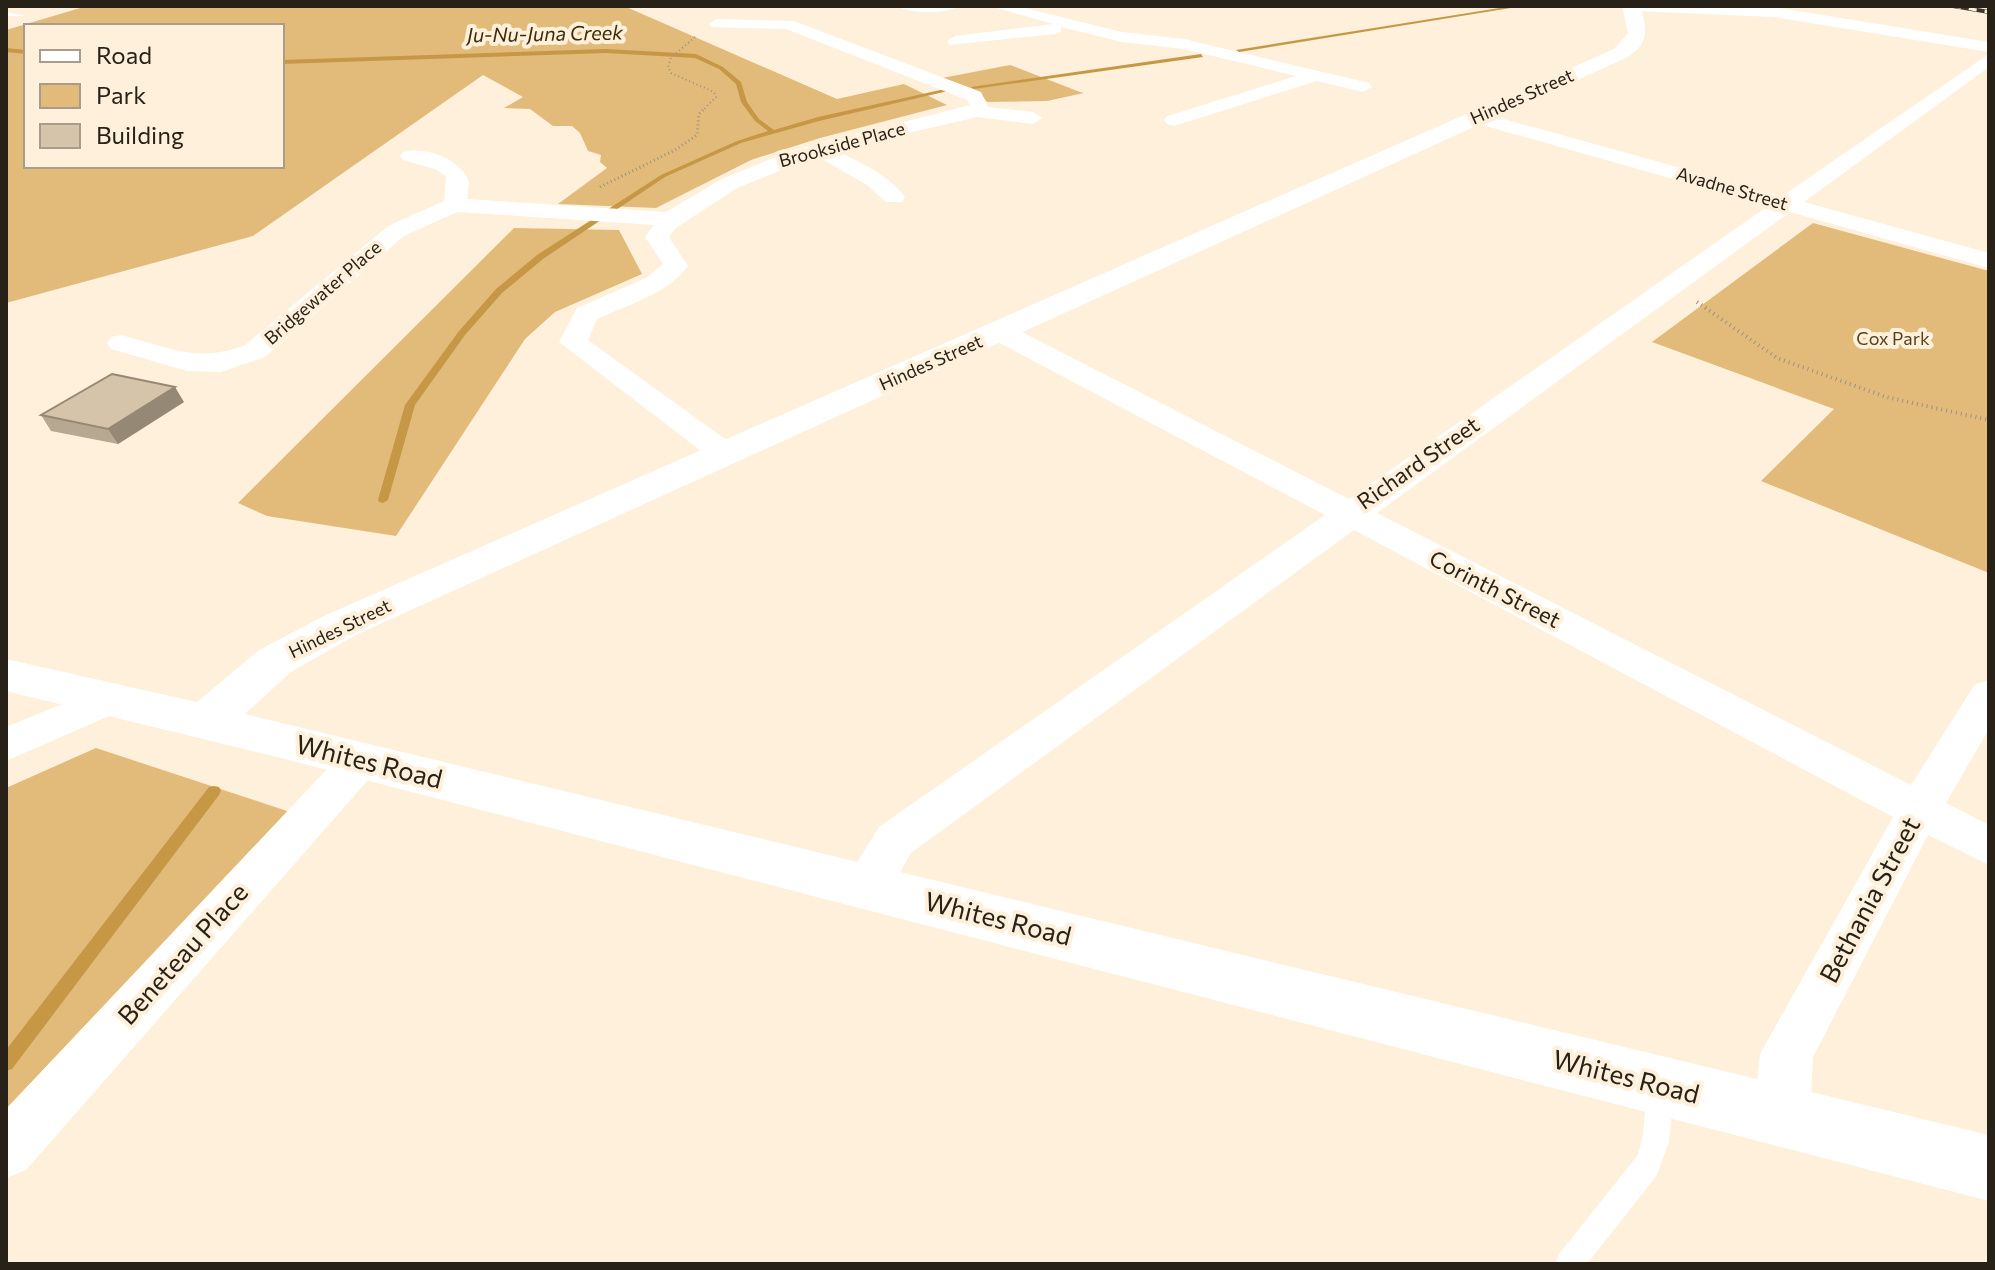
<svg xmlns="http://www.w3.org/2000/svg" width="1995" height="1270" viewBox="0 0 1995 1270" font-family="Commissioner,sans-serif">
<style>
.green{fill:#e2bb7a;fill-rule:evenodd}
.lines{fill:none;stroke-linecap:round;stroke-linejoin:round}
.stream{fill:#c69846;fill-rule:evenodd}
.path-far2{stroke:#9d9282;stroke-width:2;stroke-dasharray:1 3;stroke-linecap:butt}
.path-far1{stroke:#9d9282;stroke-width:3;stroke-dasharray:1 3;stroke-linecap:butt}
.path{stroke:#9d9282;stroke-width:4;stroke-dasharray:1 4;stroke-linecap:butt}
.service{fill:#fff;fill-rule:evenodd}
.minor{fill:#fff;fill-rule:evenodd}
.tertiary{fill:#fff;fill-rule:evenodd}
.rail-casing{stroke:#3e372c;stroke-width:4}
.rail{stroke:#fef0da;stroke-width:3;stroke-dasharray:8;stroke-linecap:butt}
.wall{fill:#b7a991}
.shaded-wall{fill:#958976}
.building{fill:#d5c4a9;stroke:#958976;stroke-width:2}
.labels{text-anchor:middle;stroke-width:8;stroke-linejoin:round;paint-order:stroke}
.far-street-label{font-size:18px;fill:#272117;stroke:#fef0da}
.far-park-label{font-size:18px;fill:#55411e;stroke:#fef0da}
.far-water-label{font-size:20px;font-style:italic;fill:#3f2c07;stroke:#fef0da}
.street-label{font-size:22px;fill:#272117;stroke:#fef0da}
.near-street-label{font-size:26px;fill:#272117;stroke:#fef0da}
</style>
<rect width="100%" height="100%" fill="#fef0da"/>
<g class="green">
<path d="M87 6H624L837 99 904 84 947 105 820 138 751 160 656 208 558 204 607 168 600 162 601 155 588 151 580 133 572 126H553L530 109 504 108 523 97 483 75 253 236 6 303V30ZM26 26H282V166H26Z"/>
<polygon points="1010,65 1080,92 1084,93 1047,101 987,102 981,94 942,78"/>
<polygon points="1813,223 1989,271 1989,573 1761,481 1834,409 1652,342"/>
<polygon points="514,228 619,230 642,274 555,312 525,339 396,536 267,516 238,503"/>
<polygon points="96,748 290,812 6,1109 6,788"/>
</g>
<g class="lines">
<g class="stream">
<polygon points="1512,6 1523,6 1239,52 1236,50"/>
<polygon points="6,48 26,50 26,54 6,52"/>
<polygon points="606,49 696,54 723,67 741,82 747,102 759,119 774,130 818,117 945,89 948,91 819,121 741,143 665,177 543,259 502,293 465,335 415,405 388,500 383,503 379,502 378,500 405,405 459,331 496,289 537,255 661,175 737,141 768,131 755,121 741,102 736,84 719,69 695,58 606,53 282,64 282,60"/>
<polygon points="1201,54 1203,57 974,89 971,87"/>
<polygon points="214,786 219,787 221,791 219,795 12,1069 6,1071 6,1050 209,787"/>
</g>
<polyline class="path-far2" points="695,37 671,58 668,67 671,73 714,92 716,97 703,110"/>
<polyline class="path-far1" points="600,187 675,150 697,135 699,114 705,108"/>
<polyline class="path" points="1697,302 1777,358 1886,397 1989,420"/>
<g class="service">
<polygon points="6,12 26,16 6,16"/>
<path d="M1661 1079 1670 1083 1674 1092 1669 1142 1657 1175 1587 1264H1555L1559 1254 1637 1156C1647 1132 1642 1106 1652 1083Z"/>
</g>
<g class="minor">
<path d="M897 6H960C948 14 909 14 897 6Z"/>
<polygon points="990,6 1017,6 1122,32 1184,39 1369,83 1372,87 1363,92 1317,81 1174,126 1167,124 1164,120 1167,116 1296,76 1184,49 1122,42 1061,27 1061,32 1055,34 949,45 947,41 955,36 1053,24"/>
<polygon points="1627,6 1774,7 1989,42 1989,52 1774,17 1635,11"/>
<path d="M717 19 794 21 981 92 988 107 1033 112 1043 118 1033 124 977 117 836 150C860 163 888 174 905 197L902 202H886L867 185 817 156 737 188 676 228 669 237 688 266C668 294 627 305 597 319L588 340 736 447 741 454 736 461H714L559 342 577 308 646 278 663 264 645 237 654 225 457 212 404 236 265 357 221 372 187 371 111 349 107 343 111 337 121 335C169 347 196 364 245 345L388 226 444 201 446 176 435 169 403 160 400 156 403 152C426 146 461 159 469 182L467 199 666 212 722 179 790 151 970 105 967 100 786 29 711 27 709 24Z"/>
<path d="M1989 54V67L1804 202 1989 253V268L1790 212 1377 513 1911 785 1975 684 1989 680V729L1946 803 1989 825V865L1928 835 1813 1057 1810 1116 1802 1135 1782 1144 1762 1135 1754 1116 1760 1054 1893 817 1354 530 911 853C894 881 887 913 849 900L842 886 879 827 1325 515 990 338 986 332 990 326H1010L1349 499 1768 206 1468 121 1465 117 1468 113H1482L1782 196Z"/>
<polygon points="109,685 123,690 129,700 123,710 6,761 6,727"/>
<polygon points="361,744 376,749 382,760 376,771 26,1170 6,1178 6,1109 346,749"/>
</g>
<path class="tertiary" d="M1622 6H1640C1647 29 1650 42 1628 57L356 635 291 672 245 714 1989 1135V1201L281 758 6 691V659L197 702 259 650 326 615 1614 49 1628 33Z"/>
<g class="rail-casing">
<polyline id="rail" points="1953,6 1989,12"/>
</g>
<use href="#rail" class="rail"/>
</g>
<polygon class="wall" points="184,402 118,444 51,431 41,415"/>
<polygon class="shaded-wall" points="175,387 184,402 118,444 108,429"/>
<polygon class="building" points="112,374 175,387 108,429 41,415"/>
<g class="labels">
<g class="far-street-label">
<text transform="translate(1522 97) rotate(-24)" y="6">Hindes Street</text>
<text transform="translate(842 145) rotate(-15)" y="6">Brookside Place</text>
<text transform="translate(1732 189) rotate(16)" y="6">Avadne Street</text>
<text transform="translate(323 293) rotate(-41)" y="6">Bridgewater Place</text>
<text transform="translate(931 363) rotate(-24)" y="6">Hindes Street</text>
<text transform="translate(340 629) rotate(-26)" y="6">Hindes Street</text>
</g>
<g class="far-park-label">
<text x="1893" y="345">Cox Park</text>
</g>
<g class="far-water-label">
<text transform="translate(545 34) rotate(-1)" y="7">Ju-Nu-Juna Creek</text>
</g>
<g class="street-label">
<text transform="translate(1418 463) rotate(-35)" y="8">Richard Street</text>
<text transform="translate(1495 589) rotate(27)" y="8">Corinth Street</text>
</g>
<g class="near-street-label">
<text transform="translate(369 762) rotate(14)" y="9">Whites Road</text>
<text transform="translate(1870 900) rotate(-62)" y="9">Bethania Street</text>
<text transform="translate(998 919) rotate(14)" y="9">Whites Road</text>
<text transform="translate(183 954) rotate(-48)" y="9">Beneteau Place</text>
<text transform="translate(1626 1077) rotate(14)" y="9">Whites Road</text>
</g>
</g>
<rect width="1995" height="1270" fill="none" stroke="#272117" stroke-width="16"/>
<rect x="24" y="24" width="260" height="144" fill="#fef0da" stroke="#a89d8c" stroke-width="2"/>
<rect x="40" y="50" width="40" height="12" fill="#ffffff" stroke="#a89d8c" stroke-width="2"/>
<text x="96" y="64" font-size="24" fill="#272117">Road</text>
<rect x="40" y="84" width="40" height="24" fill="#e2bb7a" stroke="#a89d8c" stroke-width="2"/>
<text x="96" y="104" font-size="24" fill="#272117">Park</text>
<rect x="40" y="124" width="40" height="24" fill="#d5c4a9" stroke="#a89d8c" stroke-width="2"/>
<text x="96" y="144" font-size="24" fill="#272117">Building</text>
</svg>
